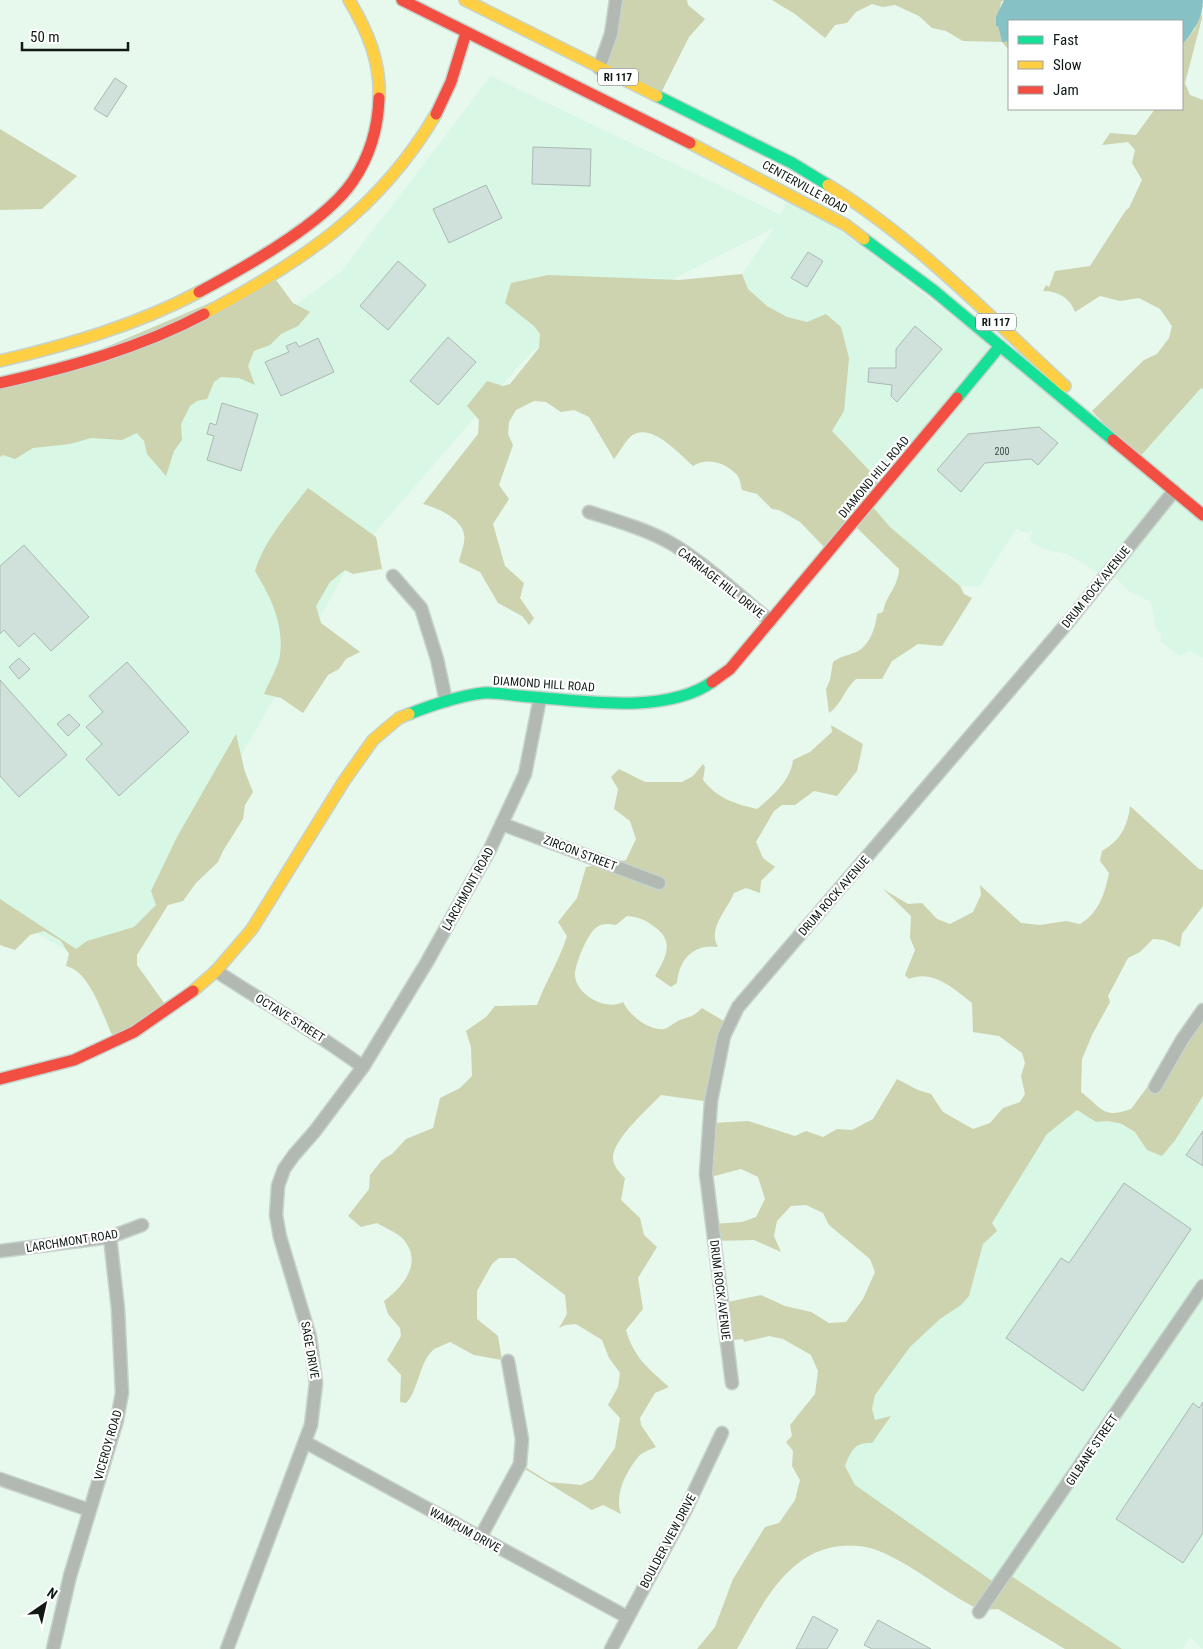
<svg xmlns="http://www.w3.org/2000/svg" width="1203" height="1649" viewBox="0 0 1203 1649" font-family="'Roboto Condensed',sans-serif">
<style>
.built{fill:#d8f7e4}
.forest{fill:#ccd3ae}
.water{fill:#86c1c6}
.building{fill:#d0e0da;stroke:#aab9b3}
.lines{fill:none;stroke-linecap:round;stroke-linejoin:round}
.street-casing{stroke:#c6d3cb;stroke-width:15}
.fast-casing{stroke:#c6d3cb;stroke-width:14}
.slow-casing{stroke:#c6d3cb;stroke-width:14}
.jam-casing{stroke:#c6d3cb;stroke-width:14}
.street{stroke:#b2b8b2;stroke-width:12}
.fast{stroke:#16e098;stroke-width:11}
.slow{stroke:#ffcf43;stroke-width:11}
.jam{stroke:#f24e42;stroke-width:11}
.labels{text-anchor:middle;stroke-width:4.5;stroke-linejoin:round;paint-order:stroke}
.number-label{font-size:10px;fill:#404c46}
.shield{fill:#fff;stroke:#565f5a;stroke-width:1}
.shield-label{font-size:11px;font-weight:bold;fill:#0e1a13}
.street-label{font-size:12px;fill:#0e1a13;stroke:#fff}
</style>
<rect width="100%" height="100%" fill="#e7f8ed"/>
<g class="built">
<polygon points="491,76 781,215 789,194 797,198 1139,459 1201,388 1203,389 1203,658 1189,651 1180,656 1161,642 1161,633 1156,629 1151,602 1129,591 1112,573 1104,577 1068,554 1046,550 1030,541 1032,531 1027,533 1016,529 979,587 960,586 890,527 871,506 884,486 832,431 844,411 807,322 787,317 767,306 748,289 742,274 775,227 531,352 354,557 115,978 0,912 0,412 152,411 342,271"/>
<polygon points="1203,1096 1203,1649 1190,1637 1183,1649 1122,1649 1008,1574 998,1585 855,1485 845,1466 852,1448 889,1417 875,1420 872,1409 875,1395 910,1347 940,1319 961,1305 969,1296 983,1244 997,1231 992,1223 1047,1134 1076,1110 1096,1122 1108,1121 1122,1124 1135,1132 1147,1150 1176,1139"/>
</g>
<g class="forest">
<polygon points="618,0 687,0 688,5 705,19 689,37 660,95 603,67"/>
<polygon points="772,0 1004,0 1001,2 998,26 1002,41 1009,41 1009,50 1002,42 963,41 946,31 932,28 919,16 895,5 883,7 872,4 856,12 847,23 835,25 825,38 795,14"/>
<path d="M1201 11 1202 18 1185 83 1190 95 1203 100V389L1201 388 1138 459 1092 411 1144 360 1157 354 1169 338 1172 326 1160 309 1139 298 1120 301 1100 296 1075 312C1070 298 1058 291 1043 291L1046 285 1049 287 1055 271 1090 266 1126 210 1129 208 1142 180 1132 163 1135 150 1128 142 1102 145 1110 133 1136 135 1155 109H1182V45L1195 29Z"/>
<polygon points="0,129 77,176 42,209 0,210"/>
<path d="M742 274 748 289 767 306 787 317 807 322 826 314 841 327 849 358 844 411 832 431 884 486 872 506 890 527 960 586 964 594 972 598 942 646 918 644 892 661 882 679H856C843 691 842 704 829 713L826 689 830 680 833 662C841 656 847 656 856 652 869 647 876 627 877 614L883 612C886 595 898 588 899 569L854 525 828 551 800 522 779 510 772 509 757 494 742 490C741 486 740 478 737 475 725 462 707 457 693 466 679 454 650 420 630 437 624 443 619 453 614 459L589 417 574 410 561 412 546 402 534 401 516 410 509 422 508 434 513 445 499 485 509 499 493 524 505 566 524 583 520 598 534 618 529 625 522 616 498 603 480 572 459 562C460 555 466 542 464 534 461 518 437 508 423 504L478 434 479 420 467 406 487 381 503 386 510 384 539 348 540 334 534 326 505 303 511 283 548 275 679 280Z"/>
<polygon points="273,276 293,303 310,312 298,326 281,334 270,345 254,351 248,366 255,385 239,378 221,377 214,382 207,399 197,401 190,406 181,424 182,440 174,451 166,476 147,454 144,441 137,433 122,440 91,438 70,444 33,448 15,459 3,455 0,457 0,381 55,369"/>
<path d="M308 488 376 537 382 569 353 574 345 570 330 582 316 606 321 623 360 652 346 659 339 669 328 675 303 713 281 698 264 694C268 684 279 665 280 655 284 623 271 598 255 571 264 540 289 513 308 488Z"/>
<path d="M831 725 863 744 857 771 837 796 814 791 795 805H782L774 811 756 842 763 858 775 867 761 881 760 893 746 888 734 893C727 911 707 928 718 947 694 943 679 959 677 983L671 987 655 976C665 959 675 942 656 928 646 920 640 917 627 916L616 925C609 924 603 923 597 927 588 932 574 966 575 976 577 996 607 1011 623 1002 629 1015 649 1031 664 1029 669 1028 673 1023 678 1021 691 1015 691 1019 702 1008L727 1023 711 1102 661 1095C649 1108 612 1140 613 1158 613 1166 620 1173 625 1178L621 1200 640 1218 644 1235 657 1247 638 1278 643 1309 626 1330C634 1358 648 1368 669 1387L655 1393 640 1418 641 1425 656 1447C651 1449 643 1452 639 1456 626 1471 614 1495 621 1514L603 1505 592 1510 520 1466 522 1465 549 1482 581 1485 593 1479 615 1448 620 1418 608 1405 618 1387 620 1373 609 1358 602 1340 576 1324 565 1325 559 1328 567 1314 565 1295 515 1258H499L492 1264 477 1291V1319L498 1336 502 1360 474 1355 450 1342C445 1345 436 1347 432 1351 419 1364 417 1394 406 1403L400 1402 401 1375 387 1360 401 1336 400 1328 388 1314 384 1301C403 1287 423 1263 404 1240 398 1233 385 1228 377 1223L361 1227 348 1216 369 1189 370 1175 382 1160 392 1154 406 1139 433 1128 440 1098 460 1088 472 1076 471 1047 466 1031 486 1017 495 1006 537 1005C546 981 559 961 567 936L558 922 577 898 586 867 626 860 636 839 630 821 614 809 618 789 611 777 619 769 645 782H682L693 776 703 764 705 767 703 780C717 798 735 804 757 809 772 797 791 780 793 760L810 752 832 732Z"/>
<path d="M236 734 245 772 253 792 245 805 243 819 223 851 218 862 196 883 183 901 168 905 137 955V965L167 1007 113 1037C103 1016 90 971 66 966L69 954 61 941 44 931 30 935 15 950 0 945V899L76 949 87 941 134 927 156 905 151 891 177 837Z"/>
<path d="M1130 806 1199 869 1203 870V906L1182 934 1180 947 1164 940 1153 939 1140 952 1128 958 1108 996 1110 1002 1092 1035 1082 1059 1081 1092C1103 1109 1103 1119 1131 1109L1203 1012V1096L1176 1139 1162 1156 1147 1150 1135 1132 1122 1124 1108 1121 1096 1122 1077 1110 1047 1134 992 1223 997 1231 983 1244 969 1296 961 1305 940 1319 910 1347 875 1395 872 1409 875 1420 891 1416 872 1443C854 1442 851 1451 845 1466L855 1485 998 1585 1008 1574 1122 1649H1065L998 1609 981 1610 972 1606C942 1590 915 1567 884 1553 869 1546 856 1545 840 1546 786 1552 761 1607 737 1649H697L715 1627 733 1579 765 1527 779 1523 795 1500 800 1480 792 1466 793 1451 786 1442 792 1436 790 1425 815 1394 818 1371 811 1355 783 1339 769 1336 744 1342 743 1339 726 1341 723 1303 761 1295 785 1306 811 1312 829 1323 846 1322 863 1299 875 1272 870 1259 829 1225 823 1213 806 1205 791 1206 777 1221 774 1236 781 1252 754 1240 715 1241 713 1224 742 1222 756 1217 765 1199 758 1177 741 1169 707 1178 712 1123 748 1121 795 1136 806 1131 823 1137 837 1129 852 1130 873 1119 897 1079 918 1090 931 1094 943 1112 973 1129 990 1123 1003 1108 1020 1102 1025 1094 1021 1076 1025 1063 1022 1053 999 1036 973 1032 972 1003C954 989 933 969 909 979L905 975 915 950 910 938 911 916 883 889 908 904 922 903 937 919 950 924 973 912 981 895 980 885 1021 923 1040 925 1066 921 1080 924C1099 913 1105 893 1109 873L1100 861 1102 851C1120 841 1128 826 1130 806Z"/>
</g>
<path class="water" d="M1004 0H1203C1203 18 1193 32 1182 45V21H1009V41L1002 42 998 26H996V17Z"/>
<g class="building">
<polygon points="115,78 127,86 107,117 94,109"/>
<polygon points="533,147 591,149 590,186 532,184"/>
<polygon points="486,185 502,218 449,243 433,209"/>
<polygon points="808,252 823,261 807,287 791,278"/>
<polygon points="398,261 426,285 388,330 360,306"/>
<polygon points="915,326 942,349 897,402 891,396 892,385 868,382 869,368 896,368 896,349"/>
<polygon points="448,337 476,362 438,405 410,381"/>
<polygon points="318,338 334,372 281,396 265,362 289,352 286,346 296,342 299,347"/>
<polygon points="222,403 258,414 241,471 207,460 214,436 207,434 210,423 216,425"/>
<polygon points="1039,427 1058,443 1038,465 1031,459 985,463 961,492 937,470 968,434"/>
<polygon points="24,545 89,617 51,651 34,633 19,647 4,630 0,634 0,566"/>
<polygon points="19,658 30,669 19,679 9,667"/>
<polygon points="127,662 189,732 119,796 86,759 102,744 86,727 103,712 89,696"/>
<polygon points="0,680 67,755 19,797 0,776"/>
<polygon points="69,714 80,725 68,736 57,724"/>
<polygon points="1203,1131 1203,1166 1186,1155"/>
<polygon points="1124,1183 1191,1229 1083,1391 1006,1338 1061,1258 1069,1263"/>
<polygon points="1203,1402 1203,1533 1183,1563 1116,1519 1193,1403 1199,1408"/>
<polygon points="813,1616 838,1630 827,1649 796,1649"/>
<polygon points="878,1620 931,1649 872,1649 864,1645"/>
</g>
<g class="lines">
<g class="street-casing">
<g id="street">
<polyline points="599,68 611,34 616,0"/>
<path d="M589 512C617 521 649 530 674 545 709 567 739 595 770 621"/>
<polyline points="393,576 421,608 437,659 446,701"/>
<polyline points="502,824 659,883"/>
<path d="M216 971C265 1003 316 1032 363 1067"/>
<polyline points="1155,1087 1182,1040 1203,1010"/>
<polyline points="0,1251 110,1237 142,1225"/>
<polyline points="732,1383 706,1174 711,1101 724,1036 738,1007 1069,621 1174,491"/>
<polyline points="305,1442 627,1617"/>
<polyline points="0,1479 89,1510"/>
<polyline points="480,1538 520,1464 522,1439 508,1361"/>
<polyline points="979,1612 1203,1286"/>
<polyline points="53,1649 70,1576 117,1420 122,1393 118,1309 110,1237"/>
<polyline points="227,1649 311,1425 316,1383 310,1337 280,1237 276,1215 278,1186 284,1169 294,1155 315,1131 363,1067 427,962 490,849 525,774 540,698"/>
<polyline points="611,1649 685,1511 722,1433"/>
</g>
</g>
<g class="fast-casing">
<g id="fast">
<polyline points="657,96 792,163 828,185"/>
<polyline points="864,239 933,290 1113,440"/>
<polyline points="957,398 1000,346"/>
<path d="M409 714C432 705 458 696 483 693 495 692 509 695 521 696 576 700 664 716 712 682"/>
</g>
</g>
<g class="slow-casing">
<g id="slow">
<path d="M349 0C367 30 381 62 379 98"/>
<polyline points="465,0 657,96"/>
<polyline points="690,143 846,225 864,239"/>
<path d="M828 185C916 239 990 317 1065 386"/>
<path d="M204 314C301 262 379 211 436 114"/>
<path d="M0 361C68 345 137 325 199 292"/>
<polyline points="193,991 216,971 252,929 344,781 373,740 399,718 409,714"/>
</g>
</g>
<g class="jam-casing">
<g id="jam">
<polyline points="402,0 690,143"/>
<polyline points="436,114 451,82 466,33"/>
<path d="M199 292C244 268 325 223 353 181 370 156 378 128 379 98"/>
<path d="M0 383C70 367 140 348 204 314"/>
<polyline points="1113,440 1203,515"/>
<polyline points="712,682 730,669 957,398"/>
<polyline points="0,1079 74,1060 134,1032 193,991"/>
</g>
</g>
<use href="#street" class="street"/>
<use href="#fast" class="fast"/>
<use href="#slow" class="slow"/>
<use href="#jam" class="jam"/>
</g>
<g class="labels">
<g class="number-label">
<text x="1002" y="455">200</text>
</g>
<g class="shield">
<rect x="598" y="68.5" width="40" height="17" rx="4"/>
<rect x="976" y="313.5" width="40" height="17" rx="4"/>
</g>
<g class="shield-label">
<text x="618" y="81">RI 117</text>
<text x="996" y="326">RI 117</text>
</g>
<g class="street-label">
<text transform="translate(805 187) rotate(29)" y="4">CENTERVILLE ROAD</text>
<text transform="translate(874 477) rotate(-50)" y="4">DIAMOND HILL ROAD</text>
<text transform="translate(721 583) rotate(38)" y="4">CARRIAGE HILL DRIVE</text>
<text transform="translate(1096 587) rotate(-51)" y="4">DRUM ROCK AVENUE</text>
<text transform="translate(544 684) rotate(4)" y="4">DIAMOND HILL ROAD</text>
<text transform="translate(580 853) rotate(21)" y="4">ZIRCON STREET</text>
<text transform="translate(468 889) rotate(-61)" y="4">LARCHMONT ROAD</text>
<text transform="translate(834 896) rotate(-49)" y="4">DRUM ROCK AVENUE</text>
<text transform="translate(290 1018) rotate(32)" y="4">OCTAVE STREET</text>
<text transform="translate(72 1241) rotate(-9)" y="4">LARCHMONT ROAD</text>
<text transform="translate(720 1290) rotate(83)" y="4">DRUM ROCK AVENUE</text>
<text transform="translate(310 1350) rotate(80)" y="4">SAGE DRIVE</text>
<text transform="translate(108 1445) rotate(-74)" y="4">VICEROY ROAD</text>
<text transform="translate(1092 1450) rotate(-56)" y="4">GILBANE STREET</text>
<text transform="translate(465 1530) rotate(29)" y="4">WAMPUM DRIVE</text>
<text transform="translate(668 1541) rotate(-62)" y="4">BOULDER VIEW DRIVE</text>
</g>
</g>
<rect x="1008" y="20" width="175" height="90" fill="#ffffff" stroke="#9fa3a1"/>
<rect x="1018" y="36" width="25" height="8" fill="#16e098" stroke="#9fa3a1"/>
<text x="1053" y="45" font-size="15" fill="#0e1a13">Fast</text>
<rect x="1018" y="61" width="25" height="8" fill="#ffcf43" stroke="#9fa3a1"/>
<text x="1053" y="70" font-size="15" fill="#0e1a13">Slow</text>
<rect x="1018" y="86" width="25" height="8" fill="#f24e42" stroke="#9fa3a1"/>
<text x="1053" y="95" font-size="15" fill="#0e1a13">Jam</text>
<g transform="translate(45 1604) rotate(34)" stroke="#ffffff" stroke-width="4" paint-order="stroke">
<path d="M0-4L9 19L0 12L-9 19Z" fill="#0e1a13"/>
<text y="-8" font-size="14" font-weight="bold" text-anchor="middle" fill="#0e1a13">N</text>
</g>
<path d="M22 42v8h106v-8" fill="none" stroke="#0e1a13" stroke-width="2.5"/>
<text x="30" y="42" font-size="15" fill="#0e1a13" stroke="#ffffff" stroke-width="4" paint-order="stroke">50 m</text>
</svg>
